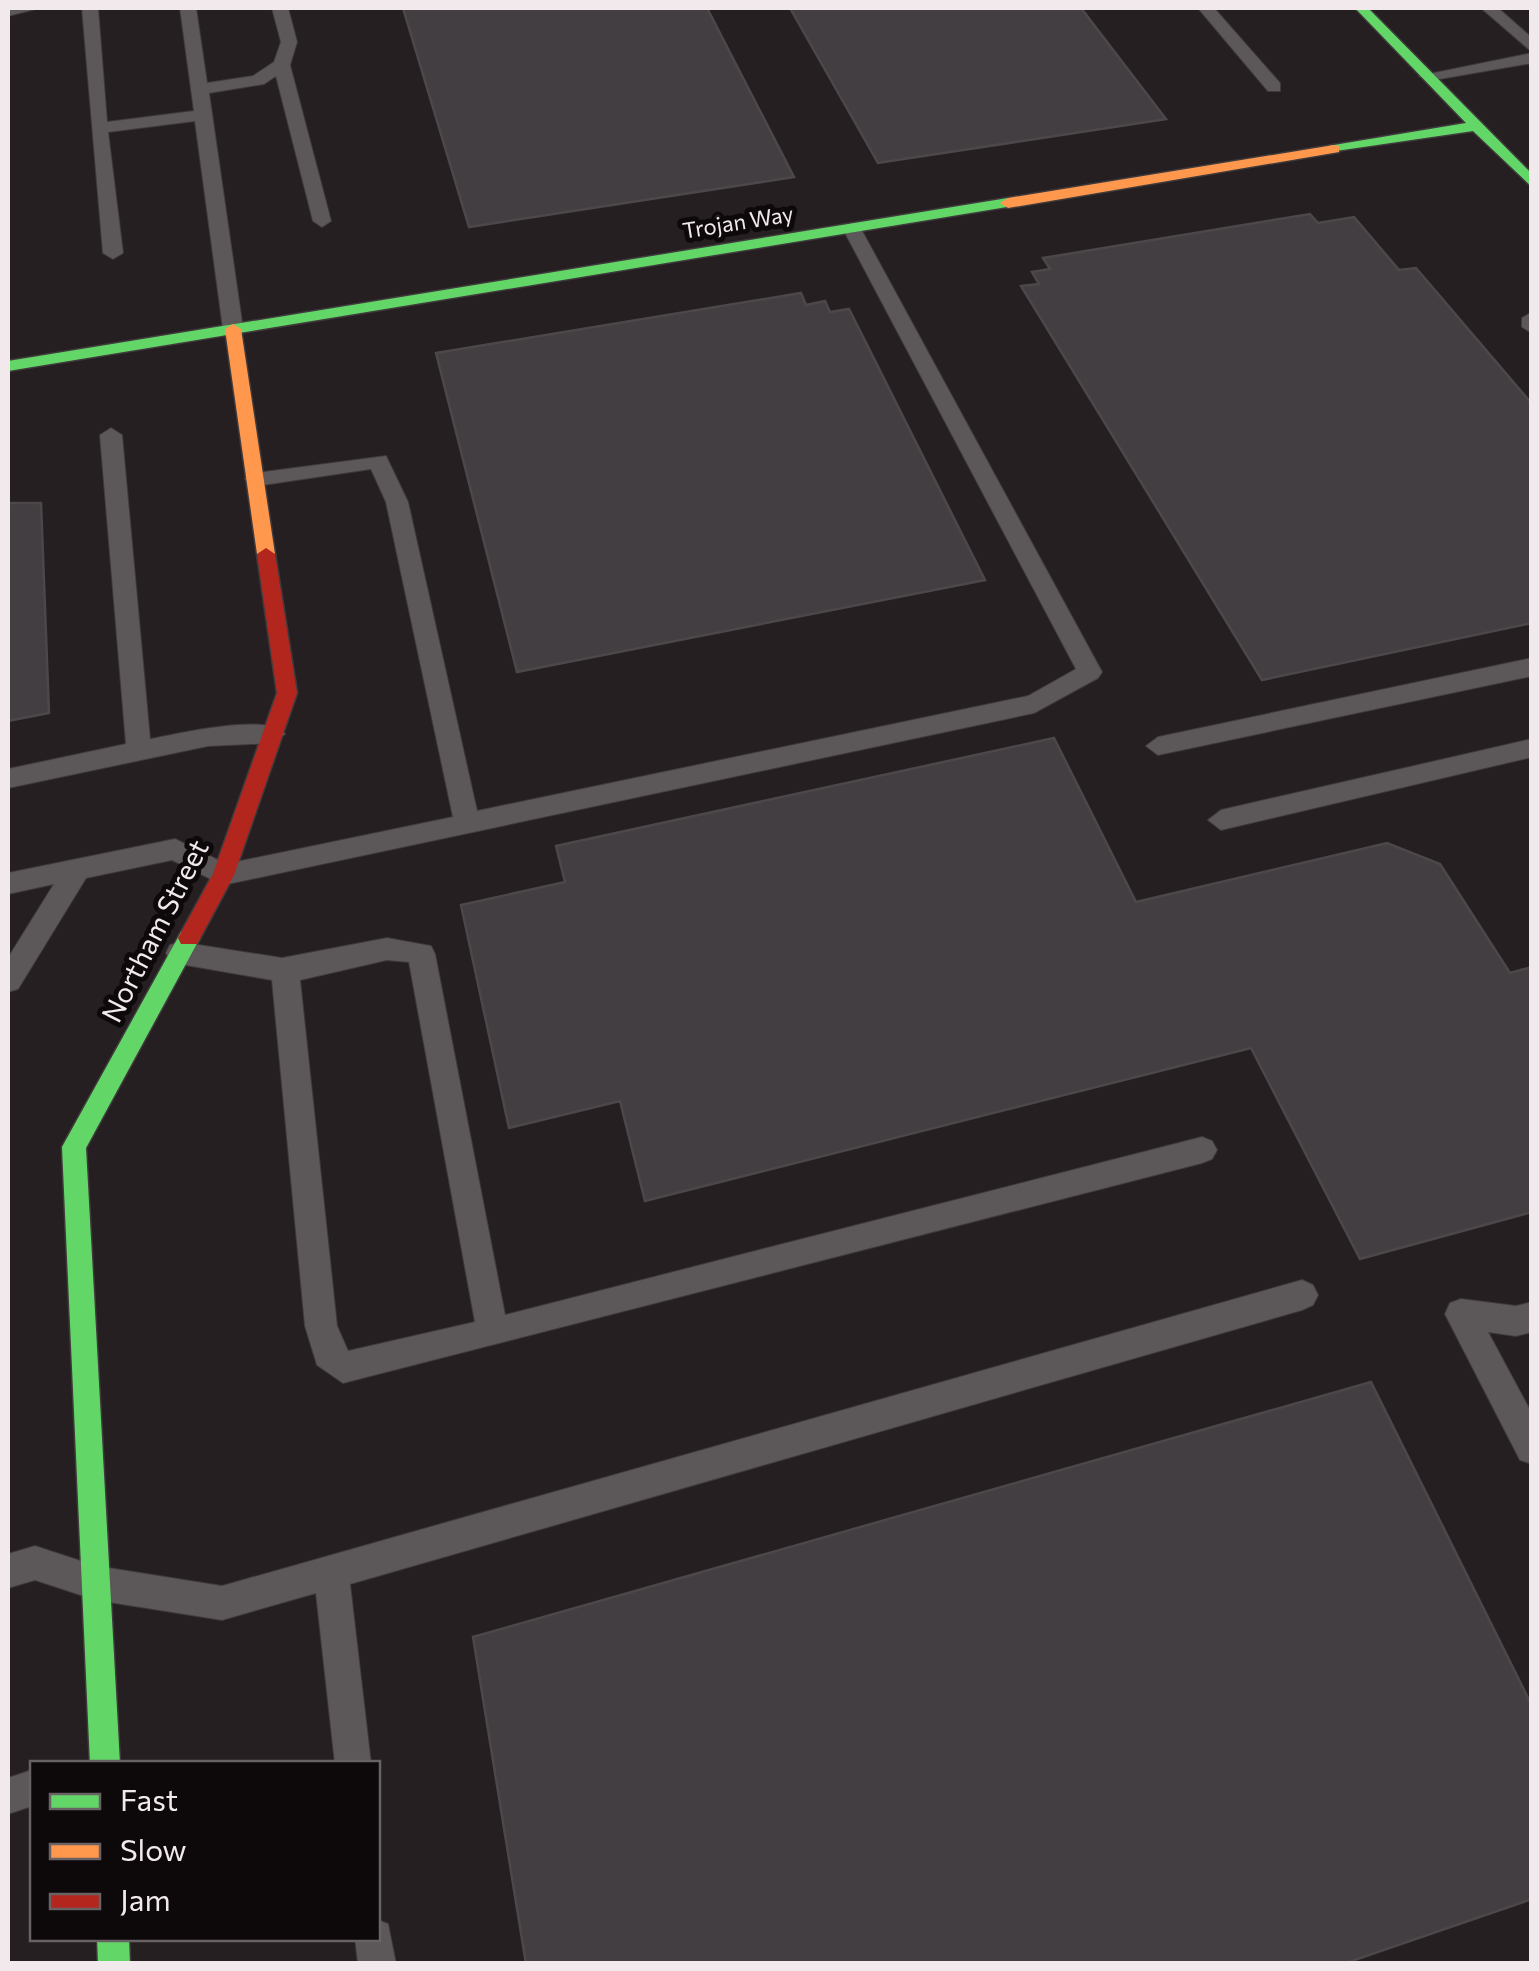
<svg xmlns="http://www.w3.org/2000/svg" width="1539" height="1971" viewBox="0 0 1539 1971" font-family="Commissioner,sans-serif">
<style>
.building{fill:#433e41;stroke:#4c484a;stroke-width:2.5}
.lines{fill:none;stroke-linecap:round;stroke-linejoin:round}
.lane-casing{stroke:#3f3a3c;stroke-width:2}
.fast-casing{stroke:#3f3a3c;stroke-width:3}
.slow-casing{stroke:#3f3a3c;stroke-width:3}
.jam-casing{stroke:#3f3a3c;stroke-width:3}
.lane{fill:#5c5758;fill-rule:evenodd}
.fast{fill:#63d668;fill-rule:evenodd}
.slow{fill:#ff974d;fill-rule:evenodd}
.jam{fill:#b3261e;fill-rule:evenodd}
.labels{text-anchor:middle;stroke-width:10;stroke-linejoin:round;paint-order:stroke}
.far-street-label{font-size:22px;fill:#f1e9ec;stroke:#0d080a}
.street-label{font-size:28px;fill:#f1e9ec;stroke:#0d080a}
</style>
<rect width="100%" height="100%" fill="#251f21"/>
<g class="building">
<polygon points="403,8 707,8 794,177 469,227"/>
<polygon points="790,8 1081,8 1166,119 878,163"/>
<polygon points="1310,214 1318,223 1354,217 1399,270 1416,268 1532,404 1532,623 1262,680 1021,286 1039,284 1032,272 1050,269 1043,258"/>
<polygon points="801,293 806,305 825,301 830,312 849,309 985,580 517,672 436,353"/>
<polygon points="8,503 41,503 49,713 8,721"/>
<polygon points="1054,738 1136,902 1387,843 1440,864 1510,973 1532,967 1532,1212 1360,1259 1251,1048 645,1201 620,1101 509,1128 461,905 565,882 556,846"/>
<polygon points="1371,1382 1532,1706 1532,1899 1343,1964 526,1964 473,1637"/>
</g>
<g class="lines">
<g class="lane-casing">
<g id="lane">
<polygon points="8,8 40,8 8,16"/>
<polygon points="82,8 98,8 107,122 194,111 180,8 196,8 207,83 253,76 274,62 281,42 272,8 288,8 297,42 290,65 331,221 322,227 313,221 276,76 264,84 209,93 243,329 240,333 226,333 223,329 195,121 108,132 123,253 113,259 103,253"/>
<polygon points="1198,8 1214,8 1280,83 1280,91 1268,91"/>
<polygon points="1481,8 1498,8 1532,38 1532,52"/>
<polygon points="1532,53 1532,63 1428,81 1419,76"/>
<polygon points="852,223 861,229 1102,672 1098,678 1034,713 223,885 172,860 86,878 18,989 8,992 8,958 54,884 8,894 8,873 175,839 226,864 453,817 386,502 371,469 256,486 245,479 248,474 386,456 408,502 477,811 1028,696 1076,669 843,229"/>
<polygon points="1532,312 1532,333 1522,327 1522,318"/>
<path d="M111 428 122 435 150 739C176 734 271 712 285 734L273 743 208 746 8 788V769L126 744 100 435Z"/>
<polygon points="1532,658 1532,676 1158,755 1146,746 1158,737"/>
<polygon points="1532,739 1532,757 1221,830 1208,820 1221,810"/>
<path d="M387 938 431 946 435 954 505 1315 1202 1137 1212 1141 1217 1150 1212 1159 1202 1163 343 1383 317 1365 305 1326 272 980 180 964 170 961 166 953 170 945 180 942 282 958ZM387 960 409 962 475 1322 348 1351 337 1326 300 980Z"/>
<polygon points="1302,1280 1313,1285 1318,1295 1313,1305 1302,1310 350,1584 371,1764 335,1764 316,1593 222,1620 96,1600 35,1580 8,1588 8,1554 35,1546 96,1566 222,1586"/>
<polygon points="1461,1299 1516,1306 1532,1302 1532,1332 1516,1336 1488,1332 1532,1414 1532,1464 1520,1460 1445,1314 1450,1303"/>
<polygon points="32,1770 32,1806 8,1814 8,1778"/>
<polygon points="378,1920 388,1924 396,1964 358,1964 355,1938 378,1938"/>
</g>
</g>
<g class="fast-casing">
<g id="fast">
<polygon points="1355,8 1368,8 1532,174 1532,187 1473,131 1329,152 1329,146 1334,145 1466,123"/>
<polygon points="1008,198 1016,203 1013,206 8,371 8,361"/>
<polygon points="189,929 197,932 200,938 86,1148 120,1764 90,1764 62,1147 181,932"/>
<polygon points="97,1938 129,1938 130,1964 98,1964"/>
</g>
</g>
<g class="slow-casing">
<g id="slow">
<polygon points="1334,145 1339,146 1339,152 1008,208 1000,203 1008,198"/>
<polygon points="233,324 241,329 275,554 266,560 257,554 225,329"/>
</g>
</g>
<g class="jam-casing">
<polygon id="jam" points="266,548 275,554 297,693 234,875 197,944 181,944 178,938 213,874 277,693 257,554"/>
</g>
<use href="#lane" class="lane"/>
<use href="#fast" class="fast"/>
<use href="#slow" class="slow"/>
<use href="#jam" class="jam"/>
</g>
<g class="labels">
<g class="far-street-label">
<text transform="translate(738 222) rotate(-9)" y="8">Trojan Way</text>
</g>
<g class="street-label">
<text transform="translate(155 931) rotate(-63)" y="10">Northam Street</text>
</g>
</g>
<rect width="1539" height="1971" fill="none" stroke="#f1e9ec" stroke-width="20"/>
<rect x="30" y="1761" width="350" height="180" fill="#0d080a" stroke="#686264" stroke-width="2.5"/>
<rect x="50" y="1794" width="50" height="15" fill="#63d668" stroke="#686264" stroke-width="2.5"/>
<text x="120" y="1811" font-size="30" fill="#f1e9ec">Fast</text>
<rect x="50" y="1844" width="50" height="15" fill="#ff974d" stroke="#686264" stroke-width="2.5"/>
<text x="120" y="1861" font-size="30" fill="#f1e9ec">Slow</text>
<rect x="50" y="1894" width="50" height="15" fill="#b3261e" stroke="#686264" stroke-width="2.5"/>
<text x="120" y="1911" font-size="30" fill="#f1e9ec">Jam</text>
</svg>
